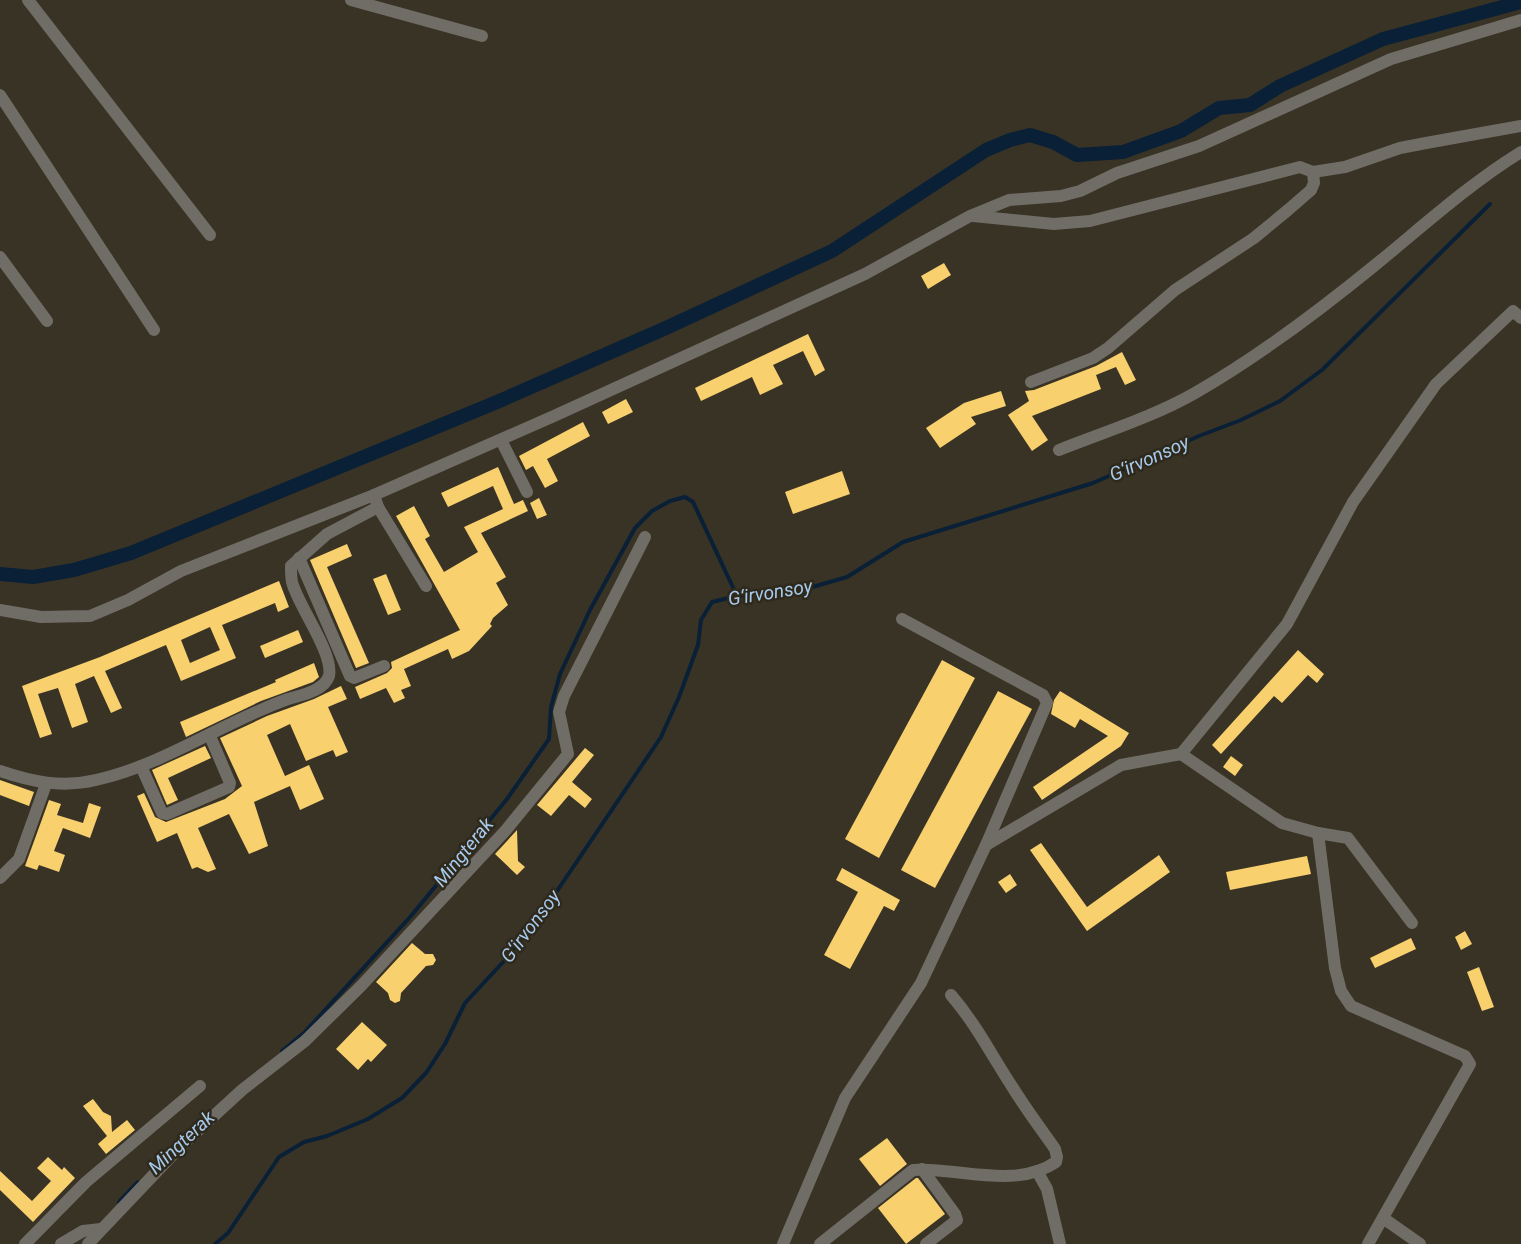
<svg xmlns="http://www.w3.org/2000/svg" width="1521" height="1244" viewBox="0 0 1521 1244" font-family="Roboto,sans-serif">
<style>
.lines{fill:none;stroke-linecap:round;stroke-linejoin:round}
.stream{stroke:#092036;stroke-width:4}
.canal{stroke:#092036;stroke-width:14}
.building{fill:#f9d06e;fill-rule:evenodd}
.minor{stroke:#706d66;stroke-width:12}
.labels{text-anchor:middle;stroke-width:5;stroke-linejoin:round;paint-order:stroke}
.water-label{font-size:19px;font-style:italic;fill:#a6c9ec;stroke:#2f291c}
</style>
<rect width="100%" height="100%" fill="#393326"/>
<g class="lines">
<g class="stream">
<polyline points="282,1051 304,1033 411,916 507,799 549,739 551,707 560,674 590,610 635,528 652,511 670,501 685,497 693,502 737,596"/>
<polyline points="119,1202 138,1182"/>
<polyline points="215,1244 228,1233 279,1157 304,1142 327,1136 368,1119 402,1098 426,1073 445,1044 465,1003 505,960 557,891 661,737 679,697 698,645 701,620 712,602 737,596 809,588 847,577 903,542 1093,483 1199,436 1241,420 1280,401 1322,370 1490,204"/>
</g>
<polyline class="canal" points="0,574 33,577 74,570 131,553 497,402 666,328 832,251 986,150 1010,140 1030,135 1053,142 1077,155 1123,152 1181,131 1219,108 1250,105 1280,86 1383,39 1521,2"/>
</g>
<g class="building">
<polygon points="944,263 951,275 928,289 921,276"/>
<polygon points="808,334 825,370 815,376 803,351 773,365 783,384 760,395 752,377 701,401 695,388"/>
<polygon points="1122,352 1136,380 1125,385 1116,367 1096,375 1101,389 1032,416 1048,440 1032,451 1008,415 1029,401 1025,391 1034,390 1096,366"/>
<polygon points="1001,391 1006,406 971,417 976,424 940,448 926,428 964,403"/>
<polygon points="626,399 633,412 608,424 602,412"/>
<polygon points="583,422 590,436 547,459 558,481 545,488 533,466 526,470 519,456"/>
<polygon points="498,467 514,504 523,500 528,511 481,533 506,577 496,583 508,605 493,618 490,624 492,626 469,651 452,659 448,649 404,669 411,686 401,690 405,698 394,703 386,688 360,699 355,687 387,673 392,668 391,662 460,630 396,516 414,506 430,536 425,539 444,572 478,552 464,527 503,509 493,486 448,507 441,493"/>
<polygon points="842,471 850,494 793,514 785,492"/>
<polygon points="539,498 547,515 537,519 530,503"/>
<polygon points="347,544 352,556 327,567 369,663 356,668 310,560"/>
<polygon points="386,574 401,610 388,615 373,579"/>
<path d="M279 581 289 607 278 612 275 603 222 625 236 658 181 681 166 645 105 671 122 708 111 713 94 676 75 684 88 722 72 728 58 688 38 694 52 734 40 738 22 686 100 657ZM210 627 220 650 190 663 181 640Z"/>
<polygon points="298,630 303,642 265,658 260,646"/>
<polygon points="1298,650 1324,674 1317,683 1308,675 1282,703 1274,696 1221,754 1212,745"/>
<polygon points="942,660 975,678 879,858 845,839"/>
<polygon points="314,663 319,677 313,682 261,701 186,737 180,722 276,682 275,680"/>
<polygon points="341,686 347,699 328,707 348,752 336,757 333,750 306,761 290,724 267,735 285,776 309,765 324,799 300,810 290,786 254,802 268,846 249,854 229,814 198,828 216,869 208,872 197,867 192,869 177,833 157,842 137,796 144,793 155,817 166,822 225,799 242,786 220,738 267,716 314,699"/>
<polygon points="998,691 1032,709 935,888 901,870"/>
<polygon points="1060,691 1129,733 1121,746 1042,800 1033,787 1108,736 1080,719 1075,728 1051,714 1054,700"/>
<polygon points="205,746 211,758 168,778 178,800 167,805 152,770"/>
<polygon points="585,748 594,755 572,782 592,799 585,808 569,795 551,816 537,805"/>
<polygon points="1231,756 1243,765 1235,776 1223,767"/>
<polygon points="0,780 34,792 29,806 0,795"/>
<polygon points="49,800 61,804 57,815 83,823 89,803 101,807 90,838 63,828 54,851 65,855 59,872 39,865 37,870 25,866"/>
<polygon points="517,830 518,861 525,867 517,875 495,854"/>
<polygon points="1041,843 1087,907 1159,855 1170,872 1087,931 1030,850"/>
<polygon points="1307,856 1311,874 1230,890 1226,872"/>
<polygon points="842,868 900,900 894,911 884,906 850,969 824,955 858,892 836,880"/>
<polygon points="1010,874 1017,885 1006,893 998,882"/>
<polygon points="1465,931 1472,944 1461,950 1455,937"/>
<polygon points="1411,938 1416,949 1375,968 1370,958"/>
<polygon points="412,943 425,954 433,954 436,960 433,965 426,966 401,993 400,1001 395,1003 390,1000 388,993 376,982"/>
<polygon points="1479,967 1494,1007 1482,1011 1467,972"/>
<polygon points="362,1022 387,1045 371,1062 368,1059 358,1070 336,1049"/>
<polygon points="93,1099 103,1112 111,1116 112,1132 127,1120 135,1130 106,1154 98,1144 107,1136 83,1106"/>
<polygon points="887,1138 907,1164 880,1186 859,1159"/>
<polygon points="48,1157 62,1170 64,1167 75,1178 33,1222 0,1190 0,1171 32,1201 51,1181 37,1168"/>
<polygon points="916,1178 918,1178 945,1214 906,1244 878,1208"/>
</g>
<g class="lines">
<g class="minor">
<polyline points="28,0 210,235"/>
<polyline points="351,0 482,36"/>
<polyline points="0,95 154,330"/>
<polyline points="973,216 1054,224 1090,221 1300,167 1313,172"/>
<polyline points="0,257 47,321"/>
<polyline points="1031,382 1093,358 1108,348 1175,290 1254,238 1288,210 1311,190 1314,183 1313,172 1345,167 1400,148 1426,143 1521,126"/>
<polyline points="501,440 527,492"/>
<path d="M1059 450C1104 432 1153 417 1195 393 1256 358 1320 310 1374 266 1422 227 1469 184 1521 152"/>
<polyline points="378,507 426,586"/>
<polyline points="299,558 350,676 354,678 384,666"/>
<polyline points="0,610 41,617 90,616 128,600 181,571 374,495"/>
<polyline points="902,619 1043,695 1047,703 986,845"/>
<polyline points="1181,754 1282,823 1318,833 1348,838 1412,923"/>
<polyline points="141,766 162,813 167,814 229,787 230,783 210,736"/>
<path d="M0 771C32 782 62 788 96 780 164 765 223 722 288 699 301 695 324 691 329 676 334 653 298 606 292 582 291 577 291 571 291 566L327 534 378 507 374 495 554 416 865 274 970 216 1009 200 1061 196 1080 191 1117 173 1199 146 1391 59 1521 20"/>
<polyline points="1318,833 1335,968 1341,991 1351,1006 1465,1056 1470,1064 1368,1244"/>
<polyline points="0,878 19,859 46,784"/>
<polyline points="922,1169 955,1214 957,1220 926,1244"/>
<polyline points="1037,1171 1047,1189 1060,1244"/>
<polyline points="1383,1218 1420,1244"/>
<polyline points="25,1244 86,1182 200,1086"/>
<polyline points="61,1244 83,1231 101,1229"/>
<polyline points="88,1244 180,1147 242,1090 305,1041 361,986 506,830 568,754 559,712 564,696 645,537"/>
<polyline points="783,1244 845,1098 921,983 986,845 1121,765 1181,754 1287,624 1353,502 1436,384 1513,311 1521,318"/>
<path d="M820 1244 913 1170C958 1167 1015 1190 1056 1162L1057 1157 1055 1149C1041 1129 1026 1109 1013 1088 992 1056 976 1024 951 995"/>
</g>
</g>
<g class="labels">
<g class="water-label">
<text transform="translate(1149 458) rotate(-24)" y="7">G‘irvonsoy</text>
<text transform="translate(770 592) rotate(-9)" y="7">G‘irvonsoy</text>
<text transform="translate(463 852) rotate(-51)" y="7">Mingterak</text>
<text transform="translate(530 926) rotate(-53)" y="7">G‘irvonsoy</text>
<text transform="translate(181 1142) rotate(-43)" y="7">Mingterak</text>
</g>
</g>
</svg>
